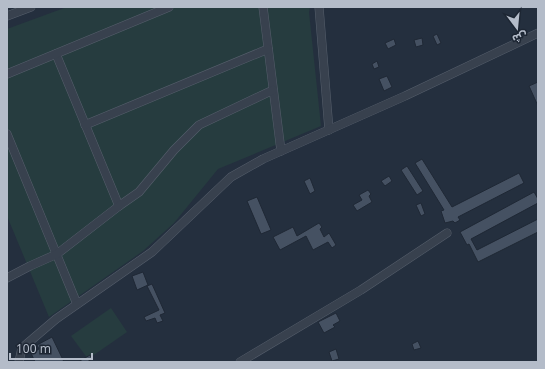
<svg xmlns="http://www.w3.org/2000/svg" width="545" height="369" viewBox="0 0 545 369" font-family="'Noto Sans','Noto Sans Arabic',sans-serif">
<style>
.green{fill:#263c3f}
.building{fill:#455162;stroke:#1f2835}
.lines{fill:none;stroke-linecap:round;stroke-linejoin:round}
.minor-casing{stroke:#565f6c;stroke-width:9}
.minor{stroke:#38414e;stroke-width:8}
</style>
<rect width="100%" height="100%" fill="#242f3e"/>
<g class="green">
<polygon points="67,7 310,7 309,12 321,126 218,169 174,223 143,251 49,317 7,216 7,29"/>
<polygon points="111,308 127,332 88,359 71,336"/>
</g>
<g class="building">
<polygon points="437,34 441,43 437,45 433,36"/>
<polygon points="422,38 423,45 416,47 414,40"/>
<polygon points="394,39 396,45 388,49 385,43"/>
<polygon points="377,61 379,67 374,69 372,64"/>
<polygon points="387,76 392,87 384,91 379,79"/>
<polygon points="538,82 538,106 529,86"/>
<polygon points="422,159 452,207 519,173 524,183 458,217 460,220 455,223 453,221 445,223 441,211 444,210 415,163"/>
<polygon points="407,166 423,191 417,195 401,170"/>
<polygon points="389,176 392,181 385,186 381,181"/>
<polygon points="310,178 315,191 310,194 304,181"/>
<polygon points="368,190 371,194 369,196 372,202 357,211 353,205 362,200 359,195"/>
<polygon points="534,192 538,199 538,203 471,239 477,250 538,219 538,232 478,262 469,244 467,245 460,232"/>
<polygon points="257,197 271,230 261,234 247,201"/>
<polygon points="421,203 425,214 421,216 416,205"/>
<polygon points="319,223 322,227 320,229 324,237 329,233 336,245 332,248 328,242 313,250 306,236 280,250 273,237 293,227 297,236"/>
<polygon points="143,272 148,285 137,290 132,276"/>
<polygon points="152,284 165,313 160,315 163,321 157,323 155,318 146,321 144,317 159,310 147,286"/>
<polygon points="336,313 340,321 333,325 335,327 324,333 318,322"/>
<polygon points="52,337 64,362 35,362 31,353 39,349 37,345"/>
<polygon points="418,341 421,348 414,350 412,344"/>
<polygon points="336,349 339,359 332,361 329,352"/>
<polygon points="90,355 92,359 87,362 78,362"/>
</g>
<g class="lines">
<g class="minor-casing">
<g id="minor">
<polyline points="263,7 281,151"/>
<polyline points="319,7 329,130"/>
<polyline points="7,16 31,7"/>
<polyline points="56,54 119,206"/>
<polyline points="7,74 169,7"/>
<polyline points="85,125 268,49"/>
<polyline points="7,134 77,304"/>
<polyline points="7,278 30,266 57,254 119,206 139,192 174,150 199,125 273,90"/>
<polyline points="19,362 22,348 56,319 152,252 231,177 263,159 405,96 538,33"/>
<polyline points="240,362 361,290 447,233"/>
</g>
</g>
<use href="#minor" class="minor"/>
</g>
<rect width="545" height="369" fill="none" stroke="#b4bcc9" stroke-width="16"/>
<g transform="translate(517 28) rotate(164)" stroke="#1d2633" stroke-width="3" paint-order="stroke">
<path d="M0-3L7 15L0 10L-7 15Z" fill="#b4bcc9"/>
<text y="-6" font-size="11" font-weight="bold" text-anchor="middle" fill="#b4bcc9">ش</text>
</g>
<path d="M10 353v6h82v-6" fill="none" stroke="#b4bcc9" stroke-width="2"/>
<text x="16" y="353" font-size="12" fill="#b4bcc9" stroke="#1d2633" stroke-width="3" paint-order="stroke">100 m</text>
</svg>
